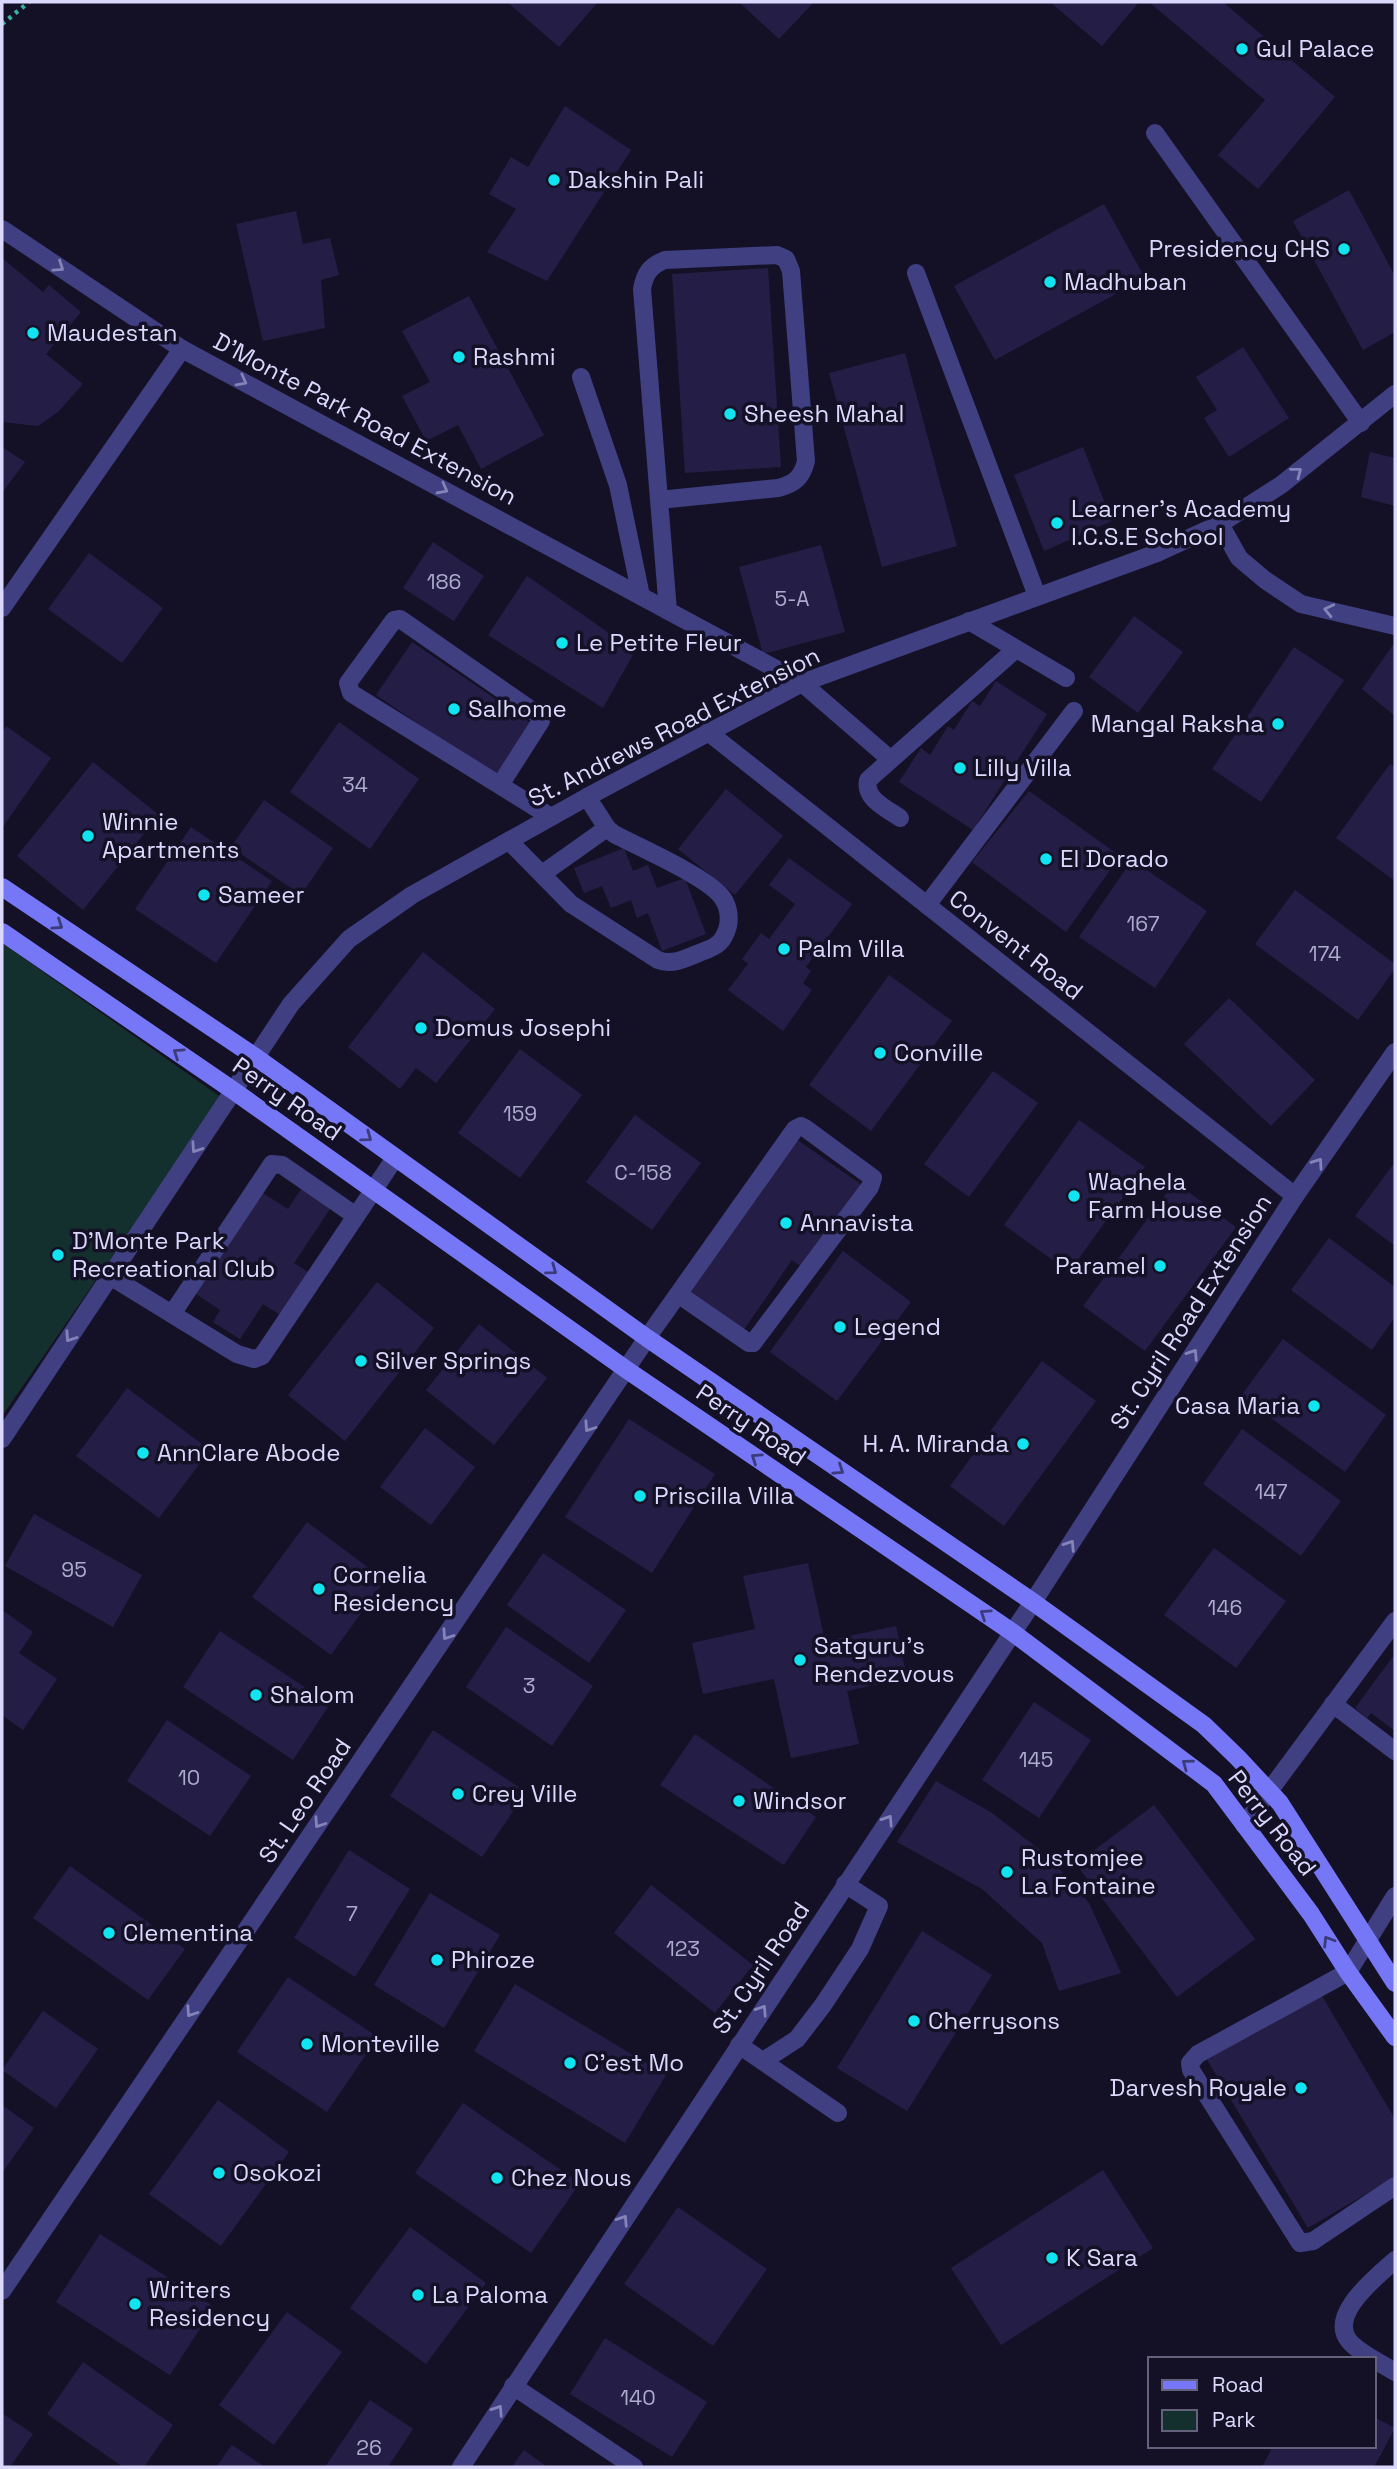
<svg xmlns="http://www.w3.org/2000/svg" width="1397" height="2469" viewBox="0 0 1397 2469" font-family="'Space Grotesk',sans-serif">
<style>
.green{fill:#14302e}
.building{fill:#241e46}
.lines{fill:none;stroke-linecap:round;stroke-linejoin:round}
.path{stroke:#37b2a5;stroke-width:4.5;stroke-dasharray:3.5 5;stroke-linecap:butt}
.service{stroke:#3f3f82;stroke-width:18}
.minor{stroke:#3f3f82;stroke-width:18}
.secondary{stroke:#7577f7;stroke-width:18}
.oneway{stroke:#8584b9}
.oneway2{stroke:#3b3a7a}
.poi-dot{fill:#10e4f1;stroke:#141126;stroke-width:2.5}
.labels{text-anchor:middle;stroke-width:7;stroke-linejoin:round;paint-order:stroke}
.number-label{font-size:21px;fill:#adaacf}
.poi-label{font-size:24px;fill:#dbd8fd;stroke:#141126;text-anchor:start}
.street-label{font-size:24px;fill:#dbd8fd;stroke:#141126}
</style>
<rect width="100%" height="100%" fill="#141126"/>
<polygon class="green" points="2,943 222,1098 2,1416"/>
<g class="building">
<polygon points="507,2 598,2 559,47"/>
<polygon points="739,2 814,2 779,39"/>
<polygon points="1050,2 1139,2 1102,46"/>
<polygon points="1149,2 1223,2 1335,97 1258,189 1218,155 1265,100"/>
<polygon points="565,106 631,150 547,281 487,252 516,209 489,194 511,157 528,167"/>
<polygon points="1349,190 1395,276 1395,332 1363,350 1293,221"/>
<polygon points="1104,204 1145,278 995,360 954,286"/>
<polygon points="296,211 303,244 330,238 339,275 321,280 325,328 263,341 236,224"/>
<polygon points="2,258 43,292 49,285 81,312 46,354 83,384 58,412 38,426 2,422"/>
<polygon points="768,268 781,467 685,473 672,274"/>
<polygon points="469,296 544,435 481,469 458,425 426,441 402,396 430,382 402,331"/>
<polygon points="1243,347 1289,418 1229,457 1204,418 1217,410 1196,377"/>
<polygon points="905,353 957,546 882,567 829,373"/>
<polygon points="2,447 25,462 2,493"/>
<polygon points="1083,447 1112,521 1044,551 1014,475"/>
<polygon points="1370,452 1395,458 1395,506 1361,497"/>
<polygon points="433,542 484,576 454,621 403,588"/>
<polygon points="821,545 845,632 763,654 739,567"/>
<polygon points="89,553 163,608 122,663 48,609"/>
<polygon points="527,576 635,651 603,708 488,635"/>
<polygon points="1134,616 1183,652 1138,713 1089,677"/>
<polygon points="412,642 531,723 495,776 376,695"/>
<polygon points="1395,642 1395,716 1362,689"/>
<polygon points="1294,647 1344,680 1261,802 1212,769"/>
<polygon points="996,681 1047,714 973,830 899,782 921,748 930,755 948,726 954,730 972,701 980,706"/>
<polygon points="339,722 419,779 370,849 290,792"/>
<polygon points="6,726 51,758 2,828 2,733"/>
<polygon points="93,762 159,815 83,910 17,856"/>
<polygon points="1390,764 1395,767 1395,881 1336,838"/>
<polygon points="726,789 783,836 735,895 678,849"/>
<polygon points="1029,791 1120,856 1066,932 972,862"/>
<polygon points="264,800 333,848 301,895 231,847"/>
<polygon points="191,827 272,881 216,963 135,909"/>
<polygon points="624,848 633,871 648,865 657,888 685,878 706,934 662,951 648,913 637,918 631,900 611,908 602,886 584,893 574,868"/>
<polygon points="789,858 852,904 806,967 811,971 803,983 812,990 783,1031 728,990 748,964 742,959 761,933 769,939 795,904 769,885"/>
<polygon points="1132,860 1207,911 1155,988 1079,937"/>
<polygon points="1295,890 1395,964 1395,969 1358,1020 1255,944"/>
<polygon points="423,952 495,1009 436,1083 416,1068 400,1089 348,1047"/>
<polygon points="889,975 952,1021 871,1131 809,1085"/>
<polygon points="1229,998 1315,1080 1271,1126 1184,1044"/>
<polygon points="520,1049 582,1095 520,1178 458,1133"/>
<polygon points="993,1071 1038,1103 969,1197 924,1164"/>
<polygon points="635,1115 701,1163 652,1230 586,1182"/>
<polygon points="1079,1120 1145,1167 1069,1272 1004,1225"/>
<polygon points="796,1139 862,1185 803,1268 792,1260 743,1331 688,1292"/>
<polygon points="1395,1162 1395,1246 1355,1216"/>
<polygon points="1175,1182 1236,1227 1145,1351 1083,1306"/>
<polygon points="303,1186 332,1206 294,1263 310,1273 282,1316 263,1304 240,1339 213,1322 220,1310 192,1291 258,1190 288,1209"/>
<polygon points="1329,1238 1395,1287 1395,1317 1372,1350 1291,1290"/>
<polygon points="843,1251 911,1302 837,1401 770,1352"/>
<polygon points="377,1282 434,1328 345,1441 288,1395"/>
<polygon points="479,1324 547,1378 494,1445 426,1390"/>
<polygon points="1283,1339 1386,1415 1345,1472 1241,1396"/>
<polygon points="1042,1361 1096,1401 1004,1526 950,1486"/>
<polygon points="127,1388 210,1450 159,1518 76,1456"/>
<polygon points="629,1419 715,1474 652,1573 565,1517"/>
<polygon points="425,1428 475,1467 431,1525 380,1487"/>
<polygon points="1242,1429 1341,1501 1301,1556 1203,1484"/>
<polygon points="34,1514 142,1575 113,1627 5,1566"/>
<polygon points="307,1522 385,1580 331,1655 252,1597"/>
<polygon points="1214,1548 1286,1601 1236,1668 1164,1615"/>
<polygon points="543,1553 626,1610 589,1663 507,1605"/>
<polygon points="808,1563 825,1641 896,1626 907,1678 847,1691 859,1744 791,1758 774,1679 703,1694 692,1643 755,1629 743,1576"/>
<polygon points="2,1610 33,1632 19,1653 57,1679 23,1730 2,1715"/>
<polygon points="506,1627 593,1686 552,1746 466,1687"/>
<polygon points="220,1631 330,1704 293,1760 183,1687"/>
<polygon points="1395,1654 1395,1731 1371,1713 1367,1718 1355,1708"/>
<polygon points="1034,1702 1091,1740 1039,1818 982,1780"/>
<polygon points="167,1720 251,1776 210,1836 127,1781"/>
<polygon points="433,1730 526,1792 482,1857 390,1796"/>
<polygon points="695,1734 816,1817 784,1865 660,1785"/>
<polygon points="936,1781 992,1813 1048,1856 1089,1903 1121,1973 1059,1991 1042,1943 982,1889 897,1842"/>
<polygon points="1154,1805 1255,1939 1177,1997 1076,1864"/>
<polygon points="349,1850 410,1889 355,1977 294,1938"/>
<polygon points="70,1866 185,1949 148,2000 33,1918"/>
<polygon points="651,1885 753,1965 715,2013 614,1933"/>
<polygon points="430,1893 500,1935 444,2028 374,1985"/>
<polygon points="922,1931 992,1975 907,2111 837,2068"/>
<polygon points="288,1977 378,2037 327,2112 237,2052"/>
<polygon points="515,1984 666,2075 625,2143 474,2051"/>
<polygon points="1319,1991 1395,2119 1395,2177 1308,2228 1206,2058"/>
<polygon points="43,2011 98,2049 56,2108 2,2070"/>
<polygon points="218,2100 289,2152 221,2246 149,2194"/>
<polygon points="463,2103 580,2183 531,2253 415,2173"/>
<polygon points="2,2105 34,2128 2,2173"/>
<polygon points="1103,2170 1153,2248 1001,2345 951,2268"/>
<polygon points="678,2207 767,2269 713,2346 624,2284"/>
<polygon points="410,2227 486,2283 426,2364 350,2308"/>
<polygon points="100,2234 214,2307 170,2375 56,2302"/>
<polygon points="287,2312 342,2352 274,2445 219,2405"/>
<polygon points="605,2338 707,2402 672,2457 570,2394"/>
<polygon points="83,2362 173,2425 144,2467 123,2467 47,2414"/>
<polygon points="370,2400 413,2429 388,2467 325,2467"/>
<polygon points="2,2413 33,2434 10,2467 2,2467"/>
<polygon points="1374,2417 1395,2428 1374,2467 1262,2467 1273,2446 1374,2446"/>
<polygon points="232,2445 265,2467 216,2467"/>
<polygon points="524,2450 547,2467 512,2467"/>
</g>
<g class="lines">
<polyline class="path" points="2,24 29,2"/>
<g class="service">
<polyline points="916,273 1037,596"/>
<polyline points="581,377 618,485 641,596"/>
</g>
<g class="minor">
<polyline points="1155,133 1361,423"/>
<polyline points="2,229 182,349 802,683 890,759"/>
<path d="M659 500 778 488C794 484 802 478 806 461L791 271 786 259 777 255 665 260C650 266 645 273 642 289L668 611"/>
<polyline points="1220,524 1239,558 1265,580 1301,604 1395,626"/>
<polyline points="2,608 182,349"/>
<polyline points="969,621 1066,678"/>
<polyline points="708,732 1295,1196"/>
<polyline points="500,785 541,721 540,716 400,619 394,620 348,683 351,693 551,817"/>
<path d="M900 818C886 808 864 799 868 780L1016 649"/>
<path d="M509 841 571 904 658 960C673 966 689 957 704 951 718 946 724 941 728 926 730 916 728 904 721 896 705 876 639 847 614 834L607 828 587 797"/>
<polyline points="542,874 607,828"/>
<polyline points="927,905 1074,711"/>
<polyline points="110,1276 237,1354 254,1359 262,1356 395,1158"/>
<polyline points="172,1314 272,1164 282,1165 356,1216"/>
<polyline points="2,1439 291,1004 349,939 412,895 587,797 802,683 1157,553 1220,524 1281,485 1395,394"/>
<polyline points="1333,1704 1395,1751"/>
<polyline points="1244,1825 1395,1621"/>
<polyline points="1395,1896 1348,1972 1198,2054 1190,2063 1191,2070 1300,2243 1313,2241 1395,2186"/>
<polyline points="739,2045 838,2113"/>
<polyline points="763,2061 797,2039 823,2005 860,1949 879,1906 845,1884"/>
<path d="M1395 2260C1378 2276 1326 2315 1350 2342 1359 2353 1383 2364 1395 2372"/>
<polyline points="2,2291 647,1338 795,1129 801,1126 805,1128 873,1178 870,1187 753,1343 749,1343 678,1294"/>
<polyline points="513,2386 634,2467"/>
<polyline points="461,2467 1033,1602 1295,1196 1395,1052"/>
</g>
<g class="secondary">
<polyline points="2,887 257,1058 647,1338 1033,1602 1204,1725 1238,1758 1280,1803 1395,1983"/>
<polyline points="2,932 234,1091 627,1370 1012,1632 1214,1784 1311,1914 1348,1972 1395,2037"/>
</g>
</g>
<defs><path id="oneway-chevron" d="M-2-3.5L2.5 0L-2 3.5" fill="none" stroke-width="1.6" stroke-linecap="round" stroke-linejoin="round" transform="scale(1.75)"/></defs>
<g class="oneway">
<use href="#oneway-chevron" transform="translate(59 267) rotate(34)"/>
<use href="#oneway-chevron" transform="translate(242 381) rotate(28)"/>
<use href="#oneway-chevron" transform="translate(1297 472) rotate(-38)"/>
<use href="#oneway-chevron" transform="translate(443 489) rotate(28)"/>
<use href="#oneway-chevron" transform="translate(1329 610) rotate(-167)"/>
<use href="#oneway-chevron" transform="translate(196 1148) rotate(124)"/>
<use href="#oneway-chevron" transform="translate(1318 1163) rotate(-55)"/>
<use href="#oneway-chevron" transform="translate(70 1337) rotate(124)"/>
<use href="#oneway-chevron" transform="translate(1193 1354) rotate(-57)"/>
<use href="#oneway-chevron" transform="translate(589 1427) rotate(124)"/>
<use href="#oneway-chevron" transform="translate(1070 1545) rotate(-57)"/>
<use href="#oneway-chevron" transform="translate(447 1635) rotate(124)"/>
<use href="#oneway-chevron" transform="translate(888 1820) rotate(-57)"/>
<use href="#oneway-chevron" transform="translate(319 1823) rotate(124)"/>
<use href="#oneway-chevron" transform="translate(762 2010) rotate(-57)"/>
<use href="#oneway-chevron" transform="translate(191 2012) rotate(124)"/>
<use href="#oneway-chevron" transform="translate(623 2220) rotate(-57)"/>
<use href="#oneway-chevron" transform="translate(498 2410) rotate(-57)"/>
</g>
<g class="oneway2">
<use href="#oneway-chevron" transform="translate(58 925) rotate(34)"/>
<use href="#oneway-chevron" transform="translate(178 1053) rotate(-146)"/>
<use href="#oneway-chevron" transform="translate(367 1137) rotate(36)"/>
<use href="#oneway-chevron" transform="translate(552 1270) rotate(36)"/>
<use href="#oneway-chevron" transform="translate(756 1458) rotate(-146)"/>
<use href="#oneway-chevron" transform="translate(839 1470) rotate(34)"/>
<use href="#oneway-chevron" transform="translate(985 1614) rotate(-146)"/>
<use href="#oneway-chevron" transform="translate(1187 1764) rotate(-143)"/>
<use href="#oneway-chevron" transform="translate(1328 1941) rotate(-122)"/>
</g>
<g class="poi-dot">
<circle cx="1242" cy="49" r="7"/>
<circle cx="554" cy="180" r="7"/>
<circle cx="1344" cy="249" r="7"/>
<circle cx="1050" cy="282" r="7"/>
<circle cx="33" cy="333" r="7"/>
<circle cx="459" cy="357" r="7"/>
<circle cx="730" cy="414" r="7"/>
<circle cx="1057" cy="523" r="7"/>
<circle cx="562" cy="643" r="7"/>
<circle cx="454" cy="709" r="7"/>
<circle cx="1278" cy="724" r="7"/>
<circle cx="960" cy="768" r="7"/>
<circle cx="88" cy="836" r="7"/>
<circle cx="1046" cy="859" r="7"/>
<circle cx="204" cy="895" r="7"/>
<circle cx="784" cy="949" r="7"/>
<circle cx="421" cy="1028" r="7"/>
<circle cx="880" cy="1053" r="7"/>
<circle cx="1074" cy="1196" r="7"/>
<circle cx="786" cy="1223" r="7"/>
<circle cx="58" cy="1255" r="7"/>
<circle cx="1160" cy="1266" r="7"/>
<circle cx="840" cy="1327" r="7"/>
<circle cx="361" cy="1361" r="7"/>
<circle cx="1314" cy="1406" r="7"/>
<circle cx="1023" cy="1444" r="7"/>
<circle cx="143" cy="1453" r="7"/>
<circle cx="640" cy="1496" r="7"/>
<circle cx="319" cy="1589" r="7"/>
<circle cx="800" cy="1660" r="7"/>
<circle cx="256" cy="1695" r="7"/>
<circle cx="458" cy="1794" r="7"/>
<circle cx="739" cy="1801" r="7"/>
<circle cx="1007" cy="1872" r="7"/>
<circle cx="109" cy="1933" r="7"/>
<circle cx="437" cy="1960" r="7"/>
<circle cx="914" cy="2021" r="7"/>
<circle cx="307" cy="2044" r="7"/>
<circle cx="570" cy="2063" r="7"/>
<circle cx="1301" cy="2088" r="7"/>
<circle cx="219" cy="2173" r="7"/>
<circle cx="497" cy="2178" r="7"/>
<circle cx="1052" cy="2258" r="7"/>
<circle cx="418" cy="2295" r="7"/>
<circle cx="135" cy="2304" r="7"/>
</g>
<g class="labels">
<g class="number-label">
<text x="444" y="589">186</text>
<text x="792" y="606">5-A</text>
<text x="355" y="792">34</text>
<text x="1143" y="931">167</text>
<text x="1325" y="961">174</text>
<text x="520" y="1121">159</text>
<text x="643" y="1180">C-158</text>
<text x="1271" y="1499">147</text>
<text x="74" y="1577">95</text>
<text x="1225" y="1615">146</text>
<text x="529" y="1693">3</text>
<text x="1036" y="1767">145</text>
<text x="189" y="1785">10</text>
<text x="352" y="1921">7</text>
<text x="683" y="1956">123</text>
<text x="638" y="2405">140</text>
<text x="369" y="2455">26</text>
</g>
<g class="poi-label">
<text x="1256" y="57">Gul Palace</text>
<text x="568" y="188">Dakshin Pali</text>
<text x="1330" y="257" text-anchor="end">Presidency CHS</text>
<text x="1064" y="290">Madhuban</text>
<text x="47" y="341">Maudestan</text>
<text x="473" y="365">Rashmi</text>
<text x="744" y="422">Sheesh Mahal</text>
<text x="1071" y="517">Learner's Academy<tspan x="1071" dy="28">I.C.S.E School</tspan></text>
<text x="576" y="651">Le Petite Fleur</text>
<text x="468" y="717">Salhome</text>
<text x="1264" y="732" text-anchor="end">Mangal Raksha</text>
<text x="974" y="776">Lilly Villa</text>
<text x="102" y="830">Winnie<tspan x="102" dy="28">Apartments</tspan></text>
<text x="1060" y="867">El Dorado</text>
<text x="218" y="903">Sameer</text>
<text x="798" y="957">Palm Villa</text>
<text x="435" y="1036">Domus Josephi</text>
<text x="894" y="1061">Conville</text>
<text x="1088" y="1190">Waghela<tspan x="1088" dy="28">Farm House</tspan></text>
<text x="800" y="1231">Annavista</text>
<text x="72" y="1249">D'Monte Park<tspan x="72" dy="28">Recreational Club</tspan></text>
<text x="1146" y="1274" text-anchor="end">Paramel</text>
<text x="854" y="1335">Legend</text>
<text x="375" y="1369">Silver Springs</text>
<text x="1300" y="1414" text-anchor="end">Casa Maria</text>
<text x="1009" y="1452" text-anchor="end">H. A. Miranda</text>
<text x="157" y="1461">AnnClare Abode</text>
<text x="654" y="1504">Priscilla Villa</text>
<text x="333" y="1583">Cornelia<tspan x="333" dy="28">Residency</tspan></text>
<text x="814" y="1654">Satguru's<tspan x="814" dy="28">Rendezvous</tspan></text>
<text x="270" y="1703">Shalom</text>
<text x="472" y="1802">Crey Ville</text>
<text x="753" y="1809">Windsor</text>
<text x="1021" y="1866">Rustomjee<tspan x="1021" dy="28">La Fontaine</tspan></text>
<text x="123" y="1941">Clementina</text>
<text x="451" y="1968">Phiroze</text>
<text x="928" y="2029">Cherrysons</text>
<text x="321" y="2052">Monteville</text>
<text x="584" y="2071">C'est Mo</text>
<text x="1287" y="2096" text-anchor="end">Darvesh Royale</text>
<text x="233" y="2181">Osokozi</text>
<text x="511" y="2186">Chez Nous</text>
<text x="1066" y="2266">K Sara</text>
<text x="149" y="2298">Writers<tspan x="149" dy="28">Residency</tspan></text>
<text x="432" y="2303">La Paloma</text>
</g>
<g class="street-label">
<text transform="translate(365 419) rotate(28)" y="8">D'Monte Park Road Extension</text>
<text transform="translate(674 727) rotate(-27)" y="8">St. Andrews Road Extension</text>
<text transform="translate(1016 945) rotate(38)" y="8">Convent Road</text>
<text transform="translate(287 1099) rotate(35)" y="8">Perry Road</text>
<text transform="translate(1191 1312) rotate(-57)" y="8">St. Cyril Road Extension</text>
<text transform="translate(751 1425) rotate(34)" y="8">Perry Road</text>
<text transform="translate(305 1801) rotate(-56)" y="8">St. Leo Road</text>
<text transform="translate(1272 1823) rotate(52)" y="8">Perry Road</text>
<text transform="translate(761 1968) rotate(-56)" y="8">St. Cyril Road</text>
</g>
</g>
<rect width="1397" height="2469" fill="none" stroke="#dbd8fd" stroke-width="7"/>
<rect x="1148" y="2357" width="228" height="91" fill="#141126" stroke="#64617c" stroke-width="2"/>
<rect x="1162" y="2380" width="35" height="10" fill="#7577f7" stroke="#64617c" stroke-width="2"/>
<text x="1212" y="2392" font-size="21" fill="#dbd8fd">Road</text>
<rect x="1162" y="2410" width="35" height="21" fill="#14302e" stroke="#64617c" stroke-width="2"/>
<text x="1212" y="2427" font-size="21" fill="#dbd8fd">Park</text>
</svg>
